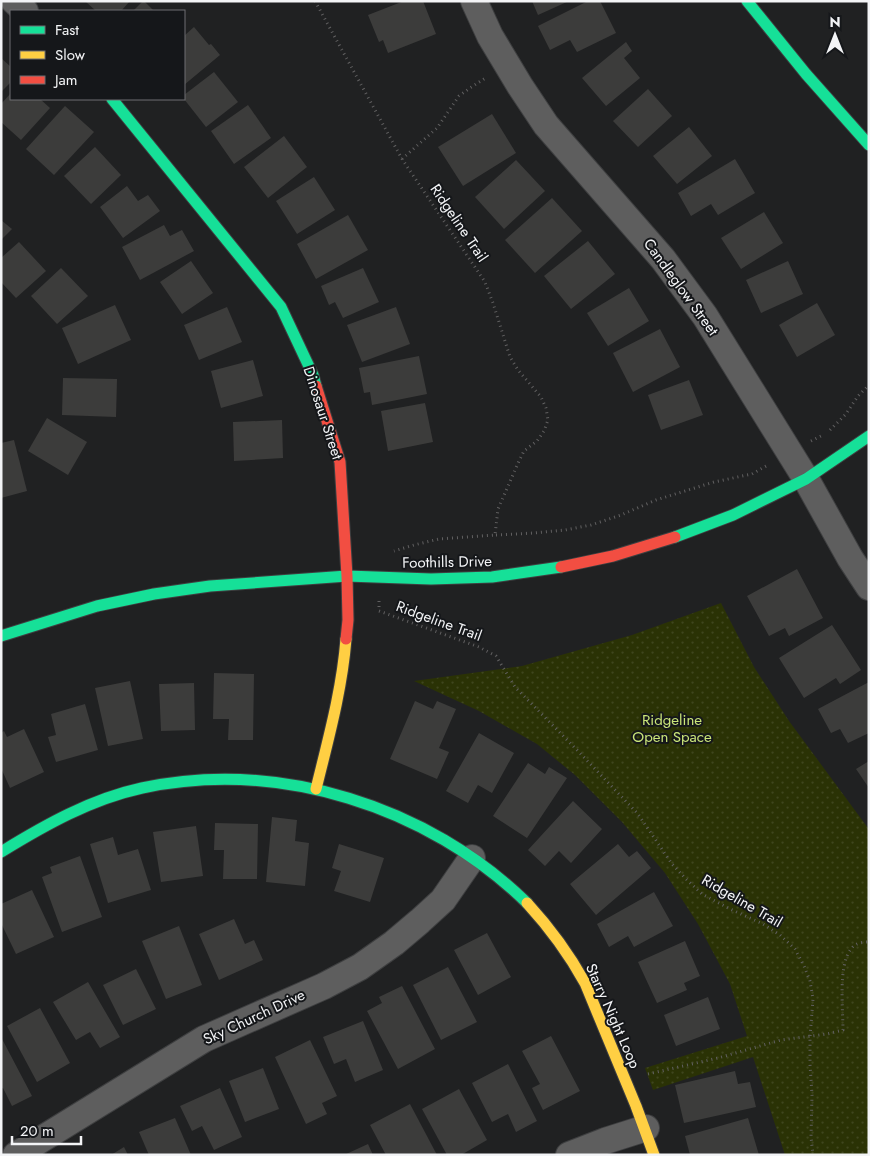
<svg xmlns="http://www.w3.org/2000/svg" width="870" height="1156" viewBox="0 0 870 1156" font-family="Jost,sans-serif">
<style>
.grass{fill:url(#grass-dots)}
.building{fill:#3c3c3b}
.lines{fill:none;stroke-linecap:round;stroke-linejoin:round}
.street-casing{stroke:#3e3f40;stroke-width:28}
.fast-casing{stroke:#3e3f40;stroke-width:13}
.slow-casing{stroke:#3e3f40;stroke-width:13}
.jam-casing{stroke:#3e3f40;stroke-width:13}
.path{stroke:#616061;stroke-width:3;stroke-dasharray:1 4;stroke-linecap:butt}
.street{stroke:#5e5e5e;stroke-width:26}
.fast{stroke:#16e098;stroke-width:11}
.slow{stroke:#ffcf43;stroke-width:11}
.jam{stroke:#f24e42;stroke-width:11}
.labels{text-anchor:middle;stroke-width:4;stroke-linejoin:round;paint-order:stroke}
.street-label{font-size:15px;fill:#f3f4f6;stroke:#15171a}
.park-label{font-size:15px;fill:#cae579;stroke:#15171a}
</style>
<defs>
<pattern id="grass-dots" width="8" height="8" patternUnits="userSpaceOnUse" patternTransform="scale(1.25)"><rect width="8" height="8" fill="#2a3205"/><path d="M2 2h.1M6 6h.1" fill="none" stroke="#3f461e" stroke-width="1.8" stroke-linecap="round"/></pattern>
</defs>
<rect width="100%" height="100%" fill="#202122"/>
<polygon class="grass" points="721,603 754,667 789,721 868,828 869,1155 785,1155 753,1057 653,1090 645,1068 747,1036 730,984 698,924 665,873 622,822 575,775 537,744 479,711 414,681 522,666 632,635"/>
<g class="building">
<polygon points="85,1 130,1 121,11 96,11"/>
<polygon points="143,1 144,1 154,11 133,11"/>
<polygon points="404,1 423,1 436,34 388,53 383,40 379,42 368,15"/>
<polygon points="532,1 569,1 538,15"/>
<polygon points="588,1 600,1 616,33 577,52 570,40 550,50 538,26"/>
<polygon points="194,27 209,45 211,44 220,55 184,85 184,36"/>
<polygon points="626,42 632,51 624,58 640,78 606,106 582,78"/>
<polygon points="1,58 11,67 11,82 1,92"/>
<polygon points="214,72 238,102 206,127 184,99 184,95"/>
<polygon points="648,89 672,116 638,147 613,121"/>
<polygon points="11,93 11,99 40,99 50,108 21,140 1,122 1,104"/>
<polygon points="248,105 271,138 234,164 211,131"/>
<polygon points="65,106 94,132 54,175 26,149"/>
<polygon points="492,114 516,153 463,186 438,147"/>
<polygon points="689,127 712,156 677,184 653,156"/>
<polygon points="284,136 307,167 268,198 244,167"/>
<polygon points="95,147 121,175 91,204 64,176"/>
<polygon points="735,159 755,193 718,215 711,204 691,216 678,193"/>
<polygon points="516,160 545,191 504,229 475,197"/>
<polygon points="314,177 335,210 297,234 276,201"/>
<polygon points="127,186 138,201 148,195 160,211 123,238 100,207"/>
<polygon points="552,198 582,231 535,273 505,240"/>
<polygon points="764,212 783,243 741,269 721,238"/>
<polygon points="348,215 368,250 316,279 297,244"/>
<polygon points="1,220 12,229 1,240"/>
<polygon points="164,225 170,236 182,230 194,251 140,280 122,247"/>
<polygon points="588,241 615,274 571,309 544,276"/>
<polygon points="19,242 46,271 16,298 1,282 1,258"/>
<polygon points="191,261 213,293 182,314 160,282"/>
<polygon points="788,261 803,294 761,313 746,280"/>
<polygon points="61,268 88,296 57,324 31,296"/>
<polygon points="363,268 379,302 343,318 335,302 329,305 321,286"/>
<polygon points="629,288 649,321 608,346 587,313"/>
<polygon points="817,303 835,335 797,357 779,325"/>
<polygon points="115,305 131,340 78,364 62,328"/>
<polygon points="227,307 242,342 199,360 184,325"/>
<polygon points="396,307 410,344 362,362 347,325"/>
<polygon points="660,329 680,367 633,392 613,353"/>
<polygon points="419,356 427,394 372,405 370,392 364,393 359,368"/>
<polygon points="253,360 263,396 221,408 211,371"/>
<polygon points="63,378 117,379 116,417 62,415"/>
<polygon points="689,380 703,415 661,430 648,395"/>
<polygon points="425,403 433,442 388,451 381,411"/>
<polygon points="47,418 87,442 68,475 28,451"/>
<polygon points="282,420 283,458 234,461 233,422"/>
<polygon points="14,440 27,491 1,498 1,443"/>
<polygon points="797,569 823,618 789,636 785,628 769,636 747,596"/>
<polygon points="832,625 861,670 840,684 836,678 804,698 779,658"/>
<polygon points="214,673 254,674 253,740 228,740 229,719 213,719"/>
<polygon points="130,681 143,739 108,746 95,688"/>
<polygon points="869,682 869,733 848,743 840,729 831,733 818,709"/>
<polygon points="194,683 195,730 161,731 159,684"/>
<polygon points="415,701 433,709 437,701 456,709 439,748 449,752 437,779 390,759"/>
<polygon points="85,704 98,750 56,762 48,737 56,735 51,714"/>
<polygon points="24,729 44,772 10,788 1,768 1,733 4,731 7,737"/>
<polygon points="479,733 514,753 492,793 478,785 468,803 446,791"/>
<polygon points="869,761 869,788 856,769"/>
<polygon points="528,763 545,774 549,767 567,778 527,838 493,816"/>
<polygon points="573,801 602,829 571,863 559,851 545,866 528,850"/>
<polygon points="272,817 297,820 295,841 309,843 305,886 266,882"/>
<polygon points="215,823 258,824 257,879 223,879 224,850 214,850"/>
<polygon points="196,826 203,876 161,882 153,832"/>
<polygon points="113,837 118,855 138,849 151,890 108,903 90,844"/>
<polygon points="339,844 384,858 370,902 334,891 341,871 332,868"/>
<polygon points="618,844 629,857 637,851 651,868 596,915 570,884"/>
<polygon points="80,856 102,917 62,932 42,877 52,873 50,867"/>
<polygon points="32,890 54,937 16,954 1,923 1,904"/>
<polygon points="654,892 673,926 634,947 628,936 609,947 597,924"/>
<polygon points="234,919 245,944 254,940 263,960 219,980 199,934"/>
<polygon points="179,926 202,985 166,999 142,941"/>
<polygon points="487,933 511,977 478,995 454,950"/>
<polygon points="685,941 700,976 684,983 687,990 657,1003 638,962"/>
<polygon points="448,967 477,1022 441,1040 413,985"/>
<polygon points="136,969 156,1009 123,1025 103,985"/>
<polygon points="88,982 120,1037 100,1048 90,1032 76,1040 53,1002"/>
<polygon points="402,986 435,1049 398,1069 367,1011 382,1003 379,997"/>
<polygon points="708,997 720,1029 676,1046 664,1015"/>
<polygon points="40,1008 70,1063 37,1082 7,1026"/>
<polygon points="363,1021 383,1070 355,1082 346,1059 334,1064 323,1037"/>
<polygon points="551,1036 580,1091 543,1110 532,1088 540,1084 522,1051"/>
<polygon points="1,1037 32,1096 12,1106 3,1088 1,1089"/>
<polygon points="310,1040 337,1096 322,1103 327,1114 306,1124 275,1057"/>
<polygon points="508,1064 537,1121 516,1132 508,1114 492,1122 472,1083"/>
<polygon points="263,1068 279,1109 245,1122 229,1081"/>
<polygon points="735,1071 738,1084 750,1082 756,1107 684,1123 675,1085"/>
<polygon points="220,1088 242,1137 214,1150 202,1126 192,1131 180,1106"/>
<polygon points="459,1089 487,1140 461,1155 447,1155 422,1109"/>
<polygon points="410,1104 437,1155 386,1155 370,1125"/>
<polygon points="175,1118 191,1155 149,1155 139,1132"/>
<polygon points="748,1118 759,1155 690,1155 685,1136"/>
<polygon points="368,1144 373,1155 344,1155"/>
<polygon points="124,1147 128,1155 111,1155"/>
</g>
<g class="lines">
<g class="street-casing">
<g id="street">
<polyline points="14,1 25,11"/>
<polyline points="474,1 490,36 520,86 546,125 663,259 705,316 806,479 850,558 869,587"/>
<polyline points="16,1155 204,1039 324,986 360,967 394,943 420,921 443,900 472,858"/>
<polyline points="569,1155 605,1141 646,1128"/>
</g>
</g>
<g class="fast-casing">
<g id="fast">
<polyline points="747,1 806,74 869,145"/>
<polyline points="112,99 281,307 313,375 316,386"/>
<polyline points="675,537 733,515 806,479 869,436"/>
<polyline points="1,636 97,606 154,594 210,586 347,576 431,579 492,577 561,567"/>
<path d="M1 852C45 825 91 799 142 788 279 759 428 806 527 903"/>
</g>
</g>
<g class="slow-casing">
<g id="slow">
<path d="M316 789C328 740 342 690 346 639"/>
<path d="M527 903C549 927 569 954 585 983L636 1106 654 1155"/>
</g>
</g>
<g class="jam-casing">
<g id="jam">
<polyline points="316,386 340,462 347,576 348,620 346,639"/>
<polyline points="561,567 613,556 675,537"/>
</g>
</g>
<g class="path">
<polyline points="315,1 402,159 485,282 493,303 510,357 518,370 541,397 546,408 548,420 544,431 537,441 524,451 519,461 498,509 495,535 439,539 414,545 394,551"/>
<polyline points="402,159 437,128 459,96 470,88 487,77"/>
<polyline points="830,430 846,414 858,396 869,385"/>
<polyline points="811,441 823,435"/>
<polyline points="496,535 534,533 565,530 591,525 621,515 656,500 714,482 752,474 768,465"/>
<polyline points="379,601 379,611 479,647 496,656 515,687 577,750 638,814 672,864 686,879 702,894 730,909 763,924 780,935 795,949 804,966 810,981 813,999 810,1037 810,1064 812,1095 811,1137 813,1155"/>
<path d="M648 1074 718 1058 781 1040 827 1034 843 1030C843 1009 838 965 851 949 855 943 862 942 869 942"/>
</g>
<use href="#street" class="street"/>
<use href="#fast" class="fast"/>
<use href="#slow" class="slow"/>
<use href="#jam" class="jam"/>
</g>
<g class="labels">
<g class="street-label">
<text transform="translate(459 223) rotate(56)" y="5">Ridgeline Trail</text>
<text transform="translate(681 287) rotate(54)" y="5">Candleglow Street</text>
<text transform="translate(323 413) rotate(72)" y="5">Dinosaur Street</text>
<text transform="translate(447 562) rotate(-1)" y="5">Foothills Drive</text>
<text transform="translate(439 621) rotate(20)" y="5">Ridgeline Trail</text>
<text transform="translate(742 901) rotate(30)" y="5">Ridgeline Trail</text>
<text transform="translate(613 1016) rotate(66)" y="5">Starry Night Loop</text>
<text transform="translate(254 1017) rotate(-25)" y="5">Sky Church Drive</text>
</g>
<g class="park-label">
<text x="672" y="725">Ridgeline<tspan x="672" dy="17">Open Space</tspan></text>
</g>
</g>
<rect width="870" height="1156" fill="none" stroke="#f3f4f6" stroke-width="5"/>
<rect x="10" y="10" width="175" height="90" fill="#15171a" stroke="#6e6f72"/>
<rect x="20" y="26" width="25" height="8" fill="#16e098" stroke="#6e6f72"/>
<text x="55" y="35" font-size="15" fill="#f3f4f6">Fast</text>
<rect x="20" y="51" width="25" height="8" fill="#ffcf43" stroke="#6e6f72"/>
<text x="55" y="60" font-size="15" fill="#f3f4f6">Slow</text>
<rect x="20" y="76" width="25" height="8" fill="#f24e42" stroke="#6e6f72"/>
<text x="55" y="85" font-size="15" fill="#f3f4f6">Jam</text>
<g transform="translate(835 35)" stroke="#15171a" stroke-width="4" paint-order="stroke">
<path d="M0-4L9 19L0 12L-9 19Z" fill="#f3f4f6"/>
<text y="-8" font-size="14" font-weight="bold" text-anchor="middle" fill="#f3f4f6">N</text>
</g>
<path d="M12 1136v8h69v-8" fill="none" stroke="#f3f4f6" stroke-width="2.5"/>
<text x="20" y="1136" font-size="15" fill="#f3f4f6" stroke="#15171a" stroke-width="4" paint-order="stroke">20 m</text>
</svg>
